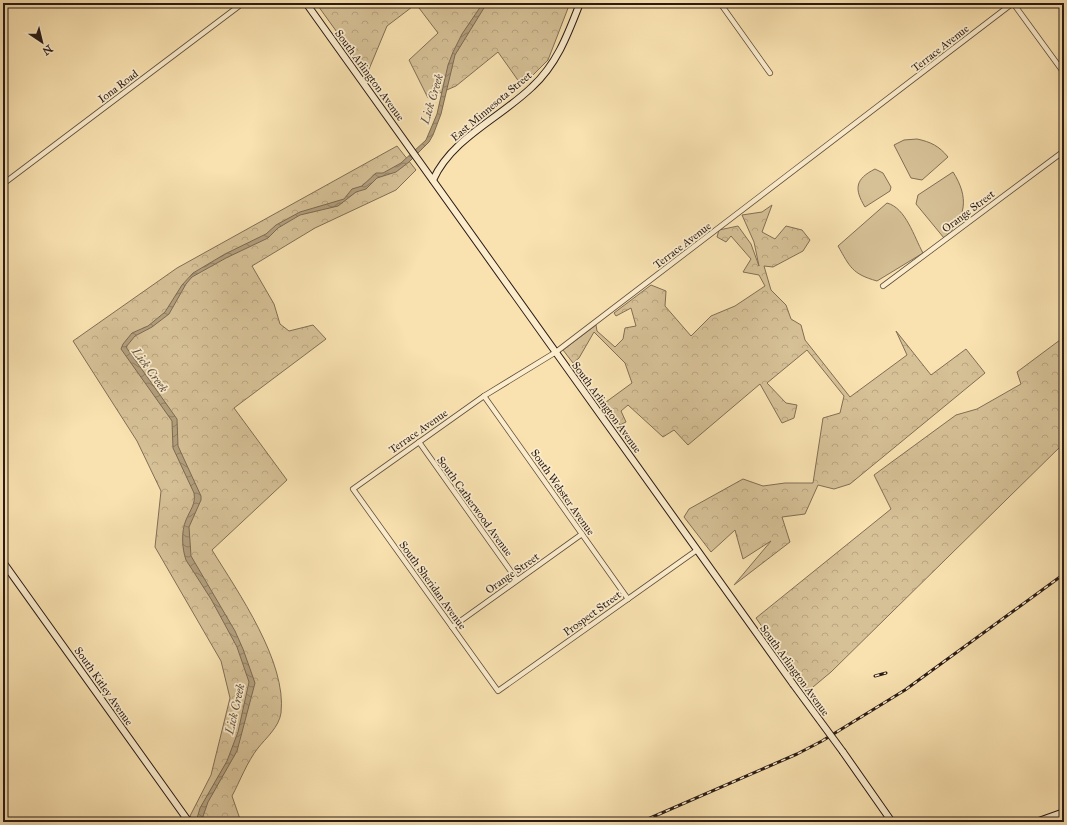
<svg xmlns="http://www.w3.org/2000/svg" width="1067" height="825" viewBox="0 0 1067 825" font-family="'IM FELL Great Primer',serif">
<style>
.forest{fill:url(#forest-crowns);stroke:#806e56}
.pitch{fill:#d6c096;stroke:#806e56}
.water{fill:url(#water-waves);stroke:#7b6a53}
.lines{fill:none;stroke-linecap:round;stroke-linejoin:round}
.street-casing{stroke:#5d4d3c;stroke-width:6}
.secondary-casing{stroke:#291b16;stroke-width:8}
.street{stroke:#fbeccc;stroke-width:4.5}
.secondary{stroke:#fbeccc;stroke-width:6}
.rail-casing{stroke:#291b16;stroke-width:3}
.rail{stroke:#fbeccc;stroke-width:1.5;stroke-dasharray:4.5;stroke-linecap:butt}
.secondary-bridge-casing{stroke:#291b16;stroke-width:8;stroke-linecap:butt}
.secondary-bridge{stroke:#fbeccc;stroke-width:6}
.labels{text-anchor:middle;stroke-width:3.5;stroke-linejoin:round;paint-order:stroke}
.street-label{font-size:11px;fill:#291b16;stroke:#fbeccc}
.water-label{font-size:12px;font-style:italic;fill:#604f3f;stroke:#fbeccc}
</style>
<defs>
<pattern id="forest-crowns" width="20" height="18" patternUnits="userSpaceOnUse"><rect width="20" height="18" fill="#d6c096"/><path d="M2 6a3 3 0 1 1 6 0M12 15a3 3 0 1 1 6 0" fill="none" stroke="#b8a481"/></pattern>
<pattern id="water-waves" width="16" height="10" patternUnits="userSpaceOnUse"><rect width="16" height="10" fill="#b29e7c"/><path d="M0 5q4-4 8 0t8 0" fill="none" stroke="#918065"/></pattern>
</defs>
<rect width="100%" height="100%" fill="#f9e2b0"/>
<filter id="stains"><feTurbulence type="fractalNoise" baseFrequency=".005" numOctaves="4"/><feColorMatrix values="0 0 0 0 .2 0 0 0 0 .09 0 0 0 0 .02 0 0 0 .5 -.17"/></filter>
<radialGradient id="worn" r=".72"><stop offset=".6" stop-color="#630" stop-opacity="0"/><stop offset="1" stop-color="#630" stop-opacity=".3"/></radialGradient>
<g class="forest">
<polygon points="316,3 570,3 548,60 522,86 498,52 456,86 428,98 409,60 438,33 416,4 387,26 367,74"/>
<path d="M397 146 416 170 396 190 315 228 252 266 274 304 280 324 289 331 313 325 326 339 234 408 287 480 212 550C238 592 287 662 281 713 279 727 266 738 258 748 247 762 240 781 232 796L241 822H196L190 816 211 775 230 698 221 661 155 547 161 491 137 441 73 341 177 268Z"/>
<polygon points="772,205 762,232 775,239 786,226 802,230 810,240 803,251 773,267 764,266 771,290 786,305 791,319 801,325 805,340 850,397 907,355 896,331 931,375 966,349 985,373 850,484 834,489 818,485 805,514 782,517 790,542 734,585 771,541 743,559 735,530 711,552 684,517 689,509 743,479 763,486 785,483 813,483 823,418 840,413 844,396 807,350 767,383 786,403 797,405 794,418 782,423 760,384 688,445 674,430 663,437 628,405 621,411 626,422 620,425 606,402 632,383 625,363 594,332 579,358 573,363 563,350 596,325 597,331 615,347 623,339 625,328 636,326 631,308 616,316 614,313 651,285 666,291 665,306 691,336 711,316 735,306 765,286 759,275 743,272 751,259 731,236 726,242 717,237 719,230 738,226 751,244 759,266 754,242 742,215 762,212"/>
<polygon points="1064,337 1064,443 831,672 807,692 756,618 891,509 874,475 956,415 977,409 1021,384 1017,372"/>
</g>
<g class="pitch">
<path d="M917 139C931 142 939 146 948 157L922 180 911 178 894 145 904 140Z"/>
<path d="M875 169 883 173 891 187 890 191 865 207C854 189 855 179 875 169Z"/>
<path d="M953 172C969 197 967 218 944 238L916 204 918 195Z"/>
<path d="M887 203C906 208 914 237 923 253L877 281C852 274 850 267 838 246Z"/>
</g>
<path class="water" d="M483 3H487L455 55 441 114 433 135 429 142 409 162 396 172 377 178 366 189 356 192 338 206 300 215 278 228 268 238 226 258 192 277 186 284 169 314 152 327 135 336 126 347 177 419 178 446 201 496V500L189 527 191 556 235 631 243 649 255 683 237 751 208 802 201 822H196L200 808 227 761 238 732 249 682 237 647 211 599 186 560C182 549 181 531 186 520 190 510 196 504 194 493L173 448 172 421 121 349 123 344 132 333 148 326 165 312 182 285 193 273 225 254 266 234 276 225 300 212 344 199 352 189 362 186 376 173H383L401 163 426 140 437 114 448 65 453 52 462 34Z"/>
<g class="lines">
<g class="street-casing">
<g id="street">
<polyline points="720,3 770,73"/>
<polyline points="1013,3 1064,73"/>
<polyline points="3,184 243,3"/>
<polyline points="883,286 1064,151"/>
<polyline points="484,396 628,599"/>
<polyline points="419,442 517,580"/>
<polyline points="697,550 498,691 353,489 484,396 556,352 1013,3"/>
<polyline points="452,627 582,534"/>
</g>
</g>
<g class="secondary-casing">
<g id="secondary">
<polyline points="306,3 793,684"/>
<path d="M433 180C452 138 500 118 532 87 557 64 568 34 580 3"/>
<polyline points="3,562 189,822"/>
<polyline points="843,752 892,822"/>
<polyline points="1036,822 1064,812"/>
</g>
</g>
<use href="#street" class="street"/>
<use href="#secondary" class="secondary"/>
<g class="rail-casing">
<g id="rail">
<polyline points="875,676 886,673"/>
<polyline points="641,822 797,754 822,741 905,690 1064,574"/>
</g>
</g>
<use href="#rail" class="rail"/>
<g class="secondary-bridge-casing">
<polyline id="secondary-bridge" points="793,684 843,752"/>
</g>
<use href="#secondary-bridge" class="secondary-bridge"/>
</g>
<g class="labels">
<g class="street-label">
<text transform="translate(940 48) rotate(-38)" y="4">Terrace Avenue</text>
<text transform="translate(370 75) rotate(54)" y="4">South Arlington Avenue</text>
<text transform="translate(118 86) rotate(-37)" y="4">Iona Road</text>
<text transform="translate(491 106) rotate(-40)" y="4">East Minnesota Street</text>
<text transform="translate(968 211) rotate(-37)" y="4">Orange Street</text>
<text transform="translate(682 245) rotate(-37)" y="4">Terrace Avenue</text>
<text transform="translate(607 407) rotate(54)" y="4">South Arlington Avenue</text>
<text transform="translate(418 431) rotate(-35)" y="4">Terrace Avenue</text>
<text transform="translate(563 492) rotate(55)" y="4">South Webster Avenue</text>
<text transform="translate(475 506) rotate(54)" y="4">South Catherwood Avenue</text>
<text transform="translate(512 573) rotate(-35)" y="4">Orange Street</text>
<text transform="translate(433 585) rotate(54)" y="4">South Sheridan Avenue</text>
<text transform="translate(592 613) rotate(-36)" y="4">Prospect Street</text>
<text transform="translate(795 670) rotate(54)" y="4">South Arlington Avenue</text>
<text transform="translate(104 686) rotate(55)" y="4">South Kitley Avenue</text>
</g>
<g class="water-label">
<text transform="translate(432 99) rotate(-73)" y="4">Lick Creek</text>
<text transform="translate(150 370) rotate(54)" y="4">Lick Creek</text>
<text transform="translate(235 709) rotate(-77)" y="4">Lick Creek</text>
</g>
</g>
<rect width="1067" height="825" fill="none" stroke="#f9e2b0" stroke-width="16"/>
<rect x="4" y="4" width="1059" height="817" fill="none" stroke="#291b16" stroke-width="2"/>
<rect x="8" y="8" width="1051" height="809" fill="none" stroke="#291b16"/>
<g transform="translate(42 42) rotate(145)" stroke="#fbeccc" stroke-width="3" paint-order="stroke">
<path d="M0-3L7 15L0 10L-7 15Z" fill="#291b16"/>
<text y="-6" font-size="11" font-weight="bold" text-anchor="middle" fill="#291b16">N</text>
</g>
<rect width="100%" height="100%" filter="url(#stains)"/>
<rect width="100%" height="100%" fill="url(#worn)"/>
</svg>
